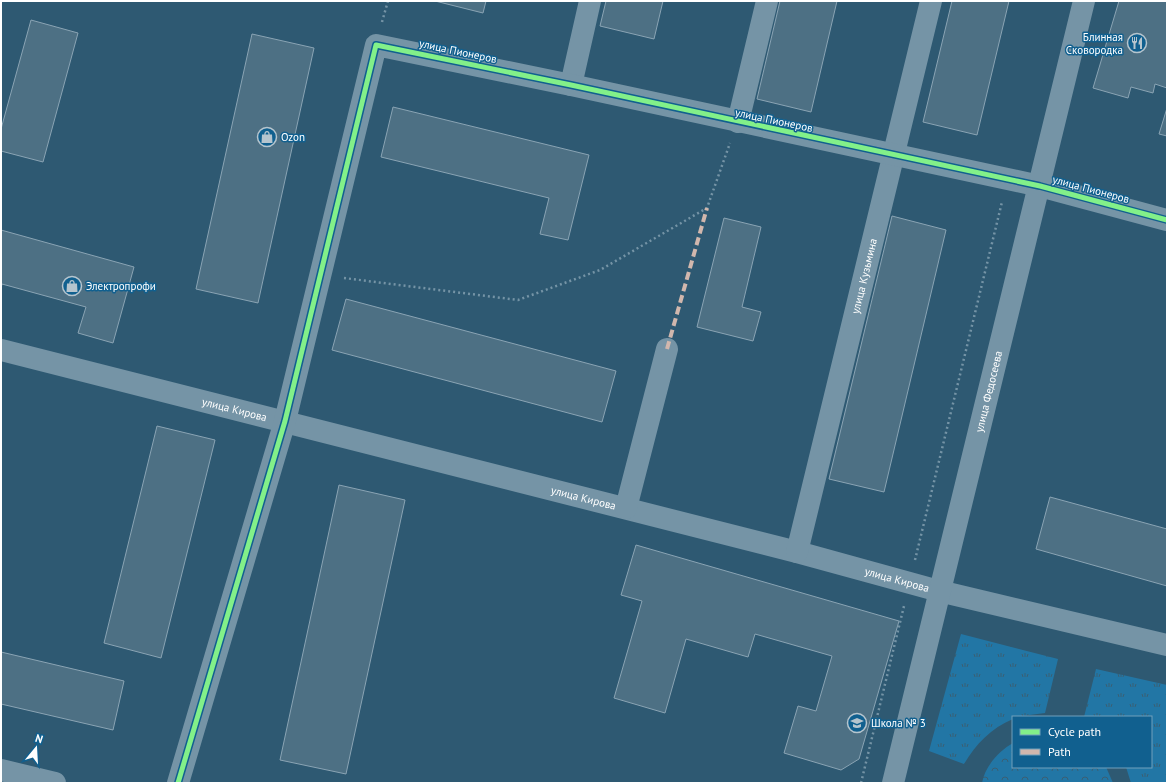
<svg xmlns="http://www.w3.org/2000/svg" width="1168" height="784" viewBox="0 0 1168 784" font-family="'PT Sans',sans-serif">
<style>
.grass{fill:url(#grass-tufts)}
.park{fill:url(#park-crowns)}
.building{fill:#4d7084;stroke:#8aa4b4}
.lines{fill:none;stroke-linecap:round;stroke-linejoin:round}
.path{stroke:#7594a6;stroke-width:2.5;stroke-dasharray:2 3;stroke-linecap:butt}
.minor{stroke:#7594a6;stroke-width:22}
.quiet{stroke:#d1b7ad;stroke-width:4;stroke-dasharray:8 4;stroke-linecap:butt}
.cycleway-casing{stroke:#11608f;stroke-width:8}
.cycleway{stroke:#82f089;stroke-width:5}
.labels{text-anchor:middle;stroke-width:3;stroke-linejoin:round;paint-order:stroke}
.poi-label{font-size:11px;fill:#fff;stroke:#11608f;text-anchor:start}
.street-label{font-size:11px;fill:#fff;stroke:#11608f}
</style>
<defs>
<pattern id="grass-tufts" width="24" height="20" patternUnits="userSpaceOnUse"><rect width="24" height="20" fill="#2276a5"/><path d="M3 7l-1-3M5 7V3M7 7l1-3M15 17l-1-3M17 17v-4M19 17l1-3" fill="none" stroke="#395f74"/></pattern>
<pattern id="park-crowns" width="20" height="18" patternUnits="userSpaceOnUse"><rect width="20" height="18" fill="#2276a5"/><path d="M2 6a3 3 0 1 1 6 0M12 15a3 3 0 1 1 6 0" fill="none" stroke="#395f74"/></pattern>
</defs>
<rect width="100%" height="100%" fill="#2e5972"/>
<g class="grass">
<path d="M961 634 1058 659 1045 713 1013 717V719C991 728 976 744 964 764L929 751Z"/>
<polygon points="1096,669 1167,685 1167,783 1131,783 1126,767 1151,767 1151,717 1084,717"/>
</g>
<path class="park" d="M1013 743V767H1106L1113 783H982C985 766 999 751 1013 743Z"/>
<g class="building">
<polygon points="435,1 486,1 483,13"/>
<polygon points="606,1 663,1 654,39 600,26"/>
<polygon points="780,1 837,1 811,112 757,99"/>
<polygon points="952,1 1009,1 977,135 923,122"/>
<polygon points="1119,1 1167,1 1167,88 1155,84 1153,93 1131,87 1128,98 1093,88"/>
<polygon points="31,20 78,33 43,162 1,151 1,129"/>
<polygon points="252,34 314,48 258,303 196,289"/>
<polygon points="393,107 589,155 568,240 540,234 549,198 381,157"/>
<polygon points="1167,108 1167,136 1159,134"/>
<polygon points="892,216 946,230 884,492 829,479"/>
<polygon points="724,218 761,227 742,307 761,312 753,341 697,327"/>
<polygon points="1,230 134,267 113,343 78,333 86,307 2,284 1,288"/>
<polygon points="346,299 616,371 602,422 332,350"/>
<polygon points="157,426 215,440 161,658 104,643"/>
<polygon points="339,485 405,500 346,774 280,760"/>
<polygon points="1050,497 1167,529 1167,586 1036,549"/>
<polygon points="636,545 899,621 859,759 841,770 784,753 798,706 816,711 832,656 755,634 748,657 686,639 665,713 614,698 642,601 621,595"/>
<polygon points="1,652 124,681 113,730 1,704"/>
</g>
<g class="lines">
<g class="path">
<polyline points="382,22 388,1"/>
<polyline points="344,278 518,300 600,270 707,208 730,143"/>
<polyline points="915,560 1002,202"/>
<polyline points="861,783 904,606"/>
</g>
<g class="minor">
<polyline points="571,85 590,1"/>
<polyline points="738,122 767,1"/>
<path id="s1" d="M1 350 797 552 939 591 1167 645"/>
<polyline points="626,508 667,349"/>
<path id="s2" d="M797 552 931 1"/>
<polyline points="1,770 55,783"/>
<polyline points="178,783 285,421 376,45 571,85 1040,186 1167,220"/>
<path id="s3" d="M893 783 1084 1"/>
</g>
<polyline class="quiet" points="667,349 707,208"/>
<g class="cycleway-casing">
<polyline id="cycleway" points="178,783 285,421 376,45 571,85 1040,186 1167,220"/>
</g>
<use href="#cycleway" class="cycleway"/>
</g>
<defs>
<g id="restaurant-ring" transform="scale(1)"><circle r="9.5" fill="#11608f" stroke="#b6c5ce" stroke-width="1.5"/><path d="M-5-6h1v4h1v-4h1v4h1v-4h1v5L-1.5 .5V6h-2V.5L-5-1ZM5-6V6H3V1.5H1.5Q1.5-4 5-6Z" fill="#b6c5ce"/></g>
<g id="shop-ring" transform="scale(1)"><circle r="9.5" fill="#11608f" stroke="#b6c5ce" stroke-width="1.5"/><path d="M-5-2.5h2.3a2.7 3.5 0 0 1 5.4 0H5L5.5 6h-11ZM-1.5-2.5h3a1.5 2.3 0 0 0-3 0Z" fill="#b6c5ce"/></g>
<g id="school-ring" transform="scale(1)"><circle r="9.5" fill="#11608f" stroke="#b6c5ce" stroke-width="1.5"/><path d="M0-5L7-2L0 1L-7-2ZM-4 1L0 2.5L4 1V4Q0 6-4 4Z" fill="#b6c5ce"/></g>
</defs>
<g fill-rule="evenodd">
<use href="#restaurant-ring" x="1137" y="43"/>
<use href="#shop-ring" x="267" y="137"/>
<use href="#shop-ring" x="72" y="286"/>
<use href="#school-ring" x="857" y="723"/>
</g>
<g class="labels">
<g class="poi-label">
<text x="1123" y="41" text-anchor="end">Блинная<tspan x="1123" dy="13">Сковородка</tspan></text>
<text x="281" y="141">Ozon</text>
<text x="86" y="290">Электропрофи</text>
<text x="871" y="727">Школа № 3</text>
</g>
<g class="street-label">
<text transform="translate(458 51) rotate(12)" y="4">улица Пионеров</text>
<text transform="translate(774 120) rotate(12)" y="4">улица Пионеров</text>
<text transform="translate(1091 189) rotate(15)" y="4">улица Пионеров</text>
<text dy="4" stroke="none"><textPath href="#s2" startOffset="284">улица Кузьмина</textPath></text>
<text dy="4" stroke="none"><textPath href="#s3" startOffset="403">улица Федосеева</textPath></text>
<text dy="4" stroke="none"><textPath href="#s1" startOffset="241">улица Кирова</textPath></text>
<text dy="4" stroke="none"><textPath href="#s1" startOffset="601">улица Кирова</textPath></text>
<text dy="4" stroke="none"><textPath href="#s1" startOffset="925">улица Кирова</textPath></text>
</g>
</g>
<rect width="1168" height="784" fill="none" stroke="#ffffff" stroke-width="4"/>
<rect x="1012" y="716" width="140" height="52" fill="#11608f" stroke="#70a0bc"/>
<rect x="1020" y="729" width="20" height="6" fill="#82f089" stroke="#70a0bc"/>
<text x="1048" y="736" font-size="12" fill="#ffffff">Cycle path</text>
<rect x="1020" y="749" width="20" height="6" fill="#d1b7ad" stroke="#70a0bc"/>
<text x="1048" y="756" font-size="12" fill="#ffffff">Path</text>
<g transform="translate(36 748) rotate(18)" stroke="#11608f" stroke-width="3" paint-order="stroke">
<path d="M0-3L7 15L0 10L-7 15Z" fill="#ffffff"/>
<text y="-6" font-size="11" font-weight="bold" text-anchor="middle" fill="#ffffff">N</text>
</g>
</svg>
